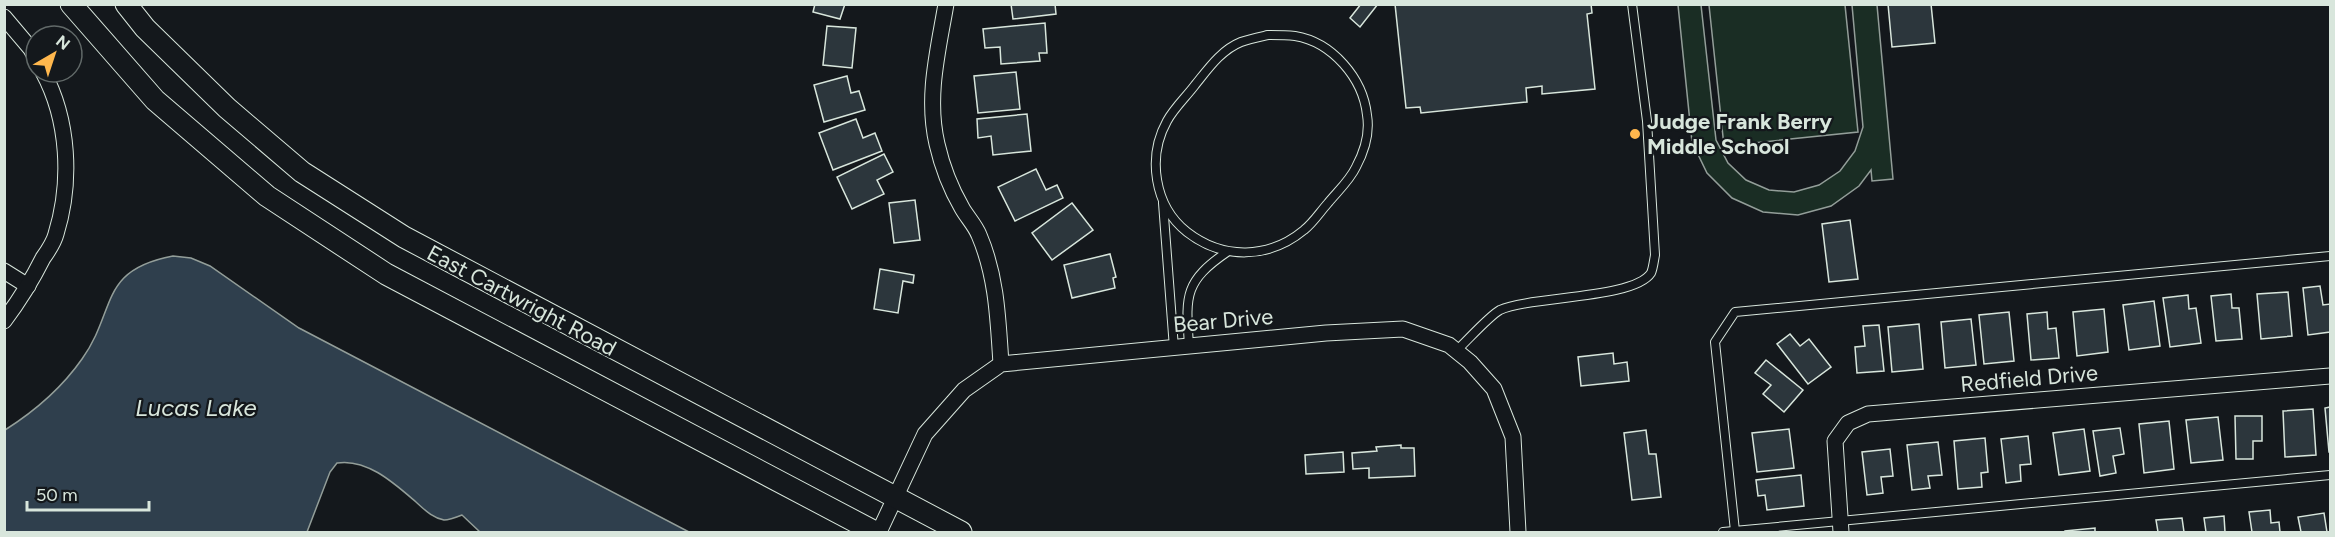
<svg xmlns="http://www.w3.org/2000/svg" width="2335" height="537" viewBox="0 0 2335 537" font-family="Figtree,sans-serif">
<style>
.green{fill:#1a2d24;stroke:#939e99;stroke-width:1.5}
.water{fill:#2f3f4d;stroke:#939e99;stroke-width:1.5}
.building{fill:#2c363c;stroke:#d8e6dc;stroke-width:1.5}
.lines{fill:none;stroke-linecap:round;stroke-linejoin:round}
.service-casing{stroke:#d8e6dc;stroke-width:10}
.minor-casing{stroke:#d8e6dc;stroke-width:17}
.secondary-casing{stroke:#d8e6dc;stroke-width:23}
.service{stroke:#14181c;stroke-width:8}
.minor{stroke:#14181c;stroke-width:15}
.secondary{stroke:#14181c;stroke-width:21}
.poi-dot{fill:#ffb74d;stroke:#14181c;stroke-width:2}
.labels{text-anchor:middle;stroke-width:4.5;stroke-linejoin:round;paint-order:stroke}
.poi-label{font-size:22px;font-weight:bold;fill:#d8e6dc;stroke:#14181c;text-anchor:start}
.street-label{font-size:22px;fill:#d8e6dc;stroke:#14181c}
.water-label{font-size:24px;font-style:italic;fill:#d8e6dc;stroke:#14181c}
</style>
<rect width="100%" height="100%" fill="#14181c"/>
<g class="green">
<polygon points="1678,5 1701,5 1716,140 1728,163 1746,180 1769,190 1794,192 1819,185 1840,171 1855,151 1863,127 1852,5 1877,5 1893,179 1872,181 1871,170 1859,186 1831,206 1798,215 1763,212 1732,198 1707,173 1692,142"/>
<polygon points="1709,5 1845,5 1858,132 1724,146"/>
</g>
<path class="water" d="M173 256 191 258 210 266 299 328 689 532H480L462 515C457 517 449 520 444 520 432 518 424 509 416 502 395 484 367 458 337 463L330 472 307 532H5V430C35 411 61 389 82 359 117 310 98 270 173 256Z"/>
<g class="building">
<polygon points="815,4 845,4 840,19 813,12"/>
<polygon points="1011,4 1055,4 1056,14 1013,19"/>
<polygon points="1361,4 1378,4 1360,27 1350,18"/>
<polygon points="1395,4 1591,4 1592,13 1587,14 1595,89 1542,94 1542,86 1526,88 1527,102 1421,113 1420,107 1406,108"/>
<polygon points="1888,4 1931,4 1935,43 1892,47"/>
<polygon points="1045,23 1047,53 1039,53 1040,61 1001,64 1000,47 985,48 983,29"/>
<polygon points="827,26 856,28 852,68 823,65"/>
<polygon points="1016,72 1020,109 978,113 974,76"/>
<polygon points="847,76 851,93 859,91 865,110 824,122 814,85"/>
<polygon points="1027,114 1031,151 993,155 991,136 978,138 977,119"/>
<polygon points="856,119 863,138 875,133 882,151 833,170 819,133"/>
<polygon points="884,154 893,172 877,180 884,194 852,209 837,177"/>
<polygon points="1036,169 1046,190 1057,185 1063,198 1015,221 998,187"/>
<polygon points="915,200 920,240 894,243 889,203"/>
<polygon points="1072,203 1093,230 1052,260 1032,233"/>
<polygon points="1850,220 1858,279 1829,282 1822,224"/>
<polygon points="1110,254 1116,277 1113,278 1115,288 1072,298 1064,265"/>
<polygon points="880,269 914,275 913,283 903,281 898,313 874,309"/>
<polygon points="2320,286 2323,305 2330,304 2330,332 2308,335 2303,288"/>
<polygon points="2288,292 2292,336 2261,339 2257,294"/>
<polygon points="2231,294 2232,308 2239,308 2242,339 2216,341 2211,296"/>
<polygon points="2188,295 2189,309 2196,308 2201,343 2170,347 2163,298"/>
<polygon points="2154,301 2160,346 2129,350 2123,305"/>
<polygon points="2104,309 2108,352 2077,356 2073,312"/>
<polygon points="2009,312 2014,361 1984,364 1979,315"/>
<polygon points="2047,312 2048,329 2056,328 2059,358 2031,360 2027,314"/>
<polygon points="1971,319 1976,365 1945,368 1941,322"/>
<polygon points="1919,324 1923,369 1892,372 1888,327"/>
<polygon points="1879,325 1884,371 1857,373 1855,347 1865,346 1863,326"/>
<polygon points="1790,334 1800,346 1809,339 1831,367 1808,384 1777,344"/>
<polygon points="1613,353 1614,364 1627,362 1629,381 1581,386 1578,357"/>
<polygon points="1766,360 1803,390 1784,412 1763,394 1771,385 1755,373"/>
<polygon points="2330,407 2330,452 2329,452 2325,408"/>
<polygon points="2313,409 2316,455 2285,457 2283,411"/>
<polygon points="2235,416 2262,416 2262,441 2253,441 2253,459 2236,459"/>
<polygon points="2218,417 2223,460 2191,463 2186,420"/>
<polygon points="2169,421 2174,469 2144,473 2139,424"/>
<polygon points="2120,428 2124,454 2113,456 2116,473 2100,476 2093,431"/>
<polygon points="1789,429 1794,468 1757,472 1752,433"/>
<polygon points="2084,429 2090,471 2059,475 2053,433"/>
<polygon points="1646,430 1649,454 1656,454 1661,497 1632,500 1624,433"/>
<polygon points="2028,436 2031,464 2020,465 2021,481 2006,483 2001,439"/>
<polygon points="1985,438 1988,472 1981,473 1982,487 1958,489 1954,441"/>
<polygon points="1938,442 1942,475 1928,476 1930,488 1912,490 1907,445"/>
<polygon points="1401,445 1401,448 1414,448 1415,476 1369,478 1369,468 1353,469 1352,453 1377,451 1376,447"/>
<polygon points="1890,449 1893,476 1881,477 1883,493 1867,495 1862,452"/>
<polygon points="1343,452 1344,472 1306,474 1305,455"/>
<polygon points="1801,475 1804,506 1767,510 1765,495 1758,496 1756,480"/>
<polygon points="2270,510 2271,523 2279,522 2280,532 2252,532 2249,512"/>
<polygon points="2324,513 2327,532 2301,532 2298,517"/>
<polygon points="2224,516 2225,532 2206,532 2204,518"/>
<polygon points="2182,518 2184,532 2158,532 2156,520"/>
<polygon points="2095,528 2095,532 2065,532 2065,531"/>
</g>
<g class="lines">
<g class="service-casing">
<g id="service">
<path d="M1268 35C1276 35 1286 35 1295 36 1332 42 1363 78 1367 115 1370 133 1364 152 1356 167 1350 180 1337 192 1328 203 1320 212 1313 223 1304 230 1269 259 1223 260 1187 232 1154 206 1147 157 1167 121 1174 108 1186 97 1195 85 1208 69 1221 50 1241 42 1249 39 1259 37 1268 35Z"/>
<polyline points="1163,203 1174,348"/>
<path d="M1189 346C1186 297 1183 282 1227 252"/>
<path d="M1456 351C1467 341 1489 316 1500 310 1531 296 1634 299 1651 273 1653 269 1654 260 1655 255L1647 121 1632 4"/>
<polyline points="1735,531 1715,342 1735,312 2330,256"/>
<polyline points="1723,532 2330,475"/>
</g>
</g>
<g class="minor-casing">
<g id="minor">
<path d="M946 4C938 51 926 97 937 144 942 166 951 189 962 208 967 217 975 225 979 235 997 277 998 320 1001 364"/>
<polyline points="4,17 31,49 36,58"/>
<polyline points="4,271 28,286"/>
<path d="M4 321C19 301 32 280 43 258 48 251 54 242 56 234 72 182 69 120 43 72"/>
<polyline points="879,532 925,434 964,390 1001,364 1326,333 1403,329 1449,345 1470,362 1494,389 1513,437 1518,532"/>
<polyline points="1841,532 1835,441 1848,423 1868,414 2330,376"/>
</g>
</g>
<g class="secondary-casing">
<g id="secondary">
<polyline points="71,4 155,100 267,196 386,274 875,532"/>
<polyline points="126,4 145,28 227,108 302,172 404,237 961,532"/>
</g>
</g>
<use href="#service" class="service"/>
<use href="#minor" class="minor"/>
<use href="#secondary" class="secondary"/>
</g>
<circle class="poi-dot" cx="1635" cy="134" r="6"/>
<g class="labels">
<g class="poi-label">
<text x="1647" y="129">Judge Frank Berry<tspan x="1647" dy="25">Middle School</tspan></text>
</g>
<g class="street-label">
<text transform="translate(522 300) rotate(28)" y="8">East Cartwright Road</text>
<text transform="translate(1223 320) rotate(-5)" y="8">Bear Drive</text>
<text transform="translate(2029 378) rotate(-5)" y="8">Redfield Drive</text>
</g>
<g class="water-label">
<text x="196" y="416">Lucas Lake</text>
</g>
</g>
<rect width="2335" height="537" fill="none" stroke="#d8e6dc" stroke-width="12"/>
<g transform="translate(54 54) rotate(39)"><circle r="28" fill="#14181c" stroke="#626a69" stroke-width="1.5"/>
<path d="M0-4.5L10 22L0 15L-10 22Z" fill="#ffb74d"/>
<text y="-9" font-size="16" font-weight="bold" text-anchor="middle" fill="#d8e6dc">N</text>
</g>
<path d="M27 501v9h122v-9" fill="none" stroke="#d8e6dc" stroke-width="3"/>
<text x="36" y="501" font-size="18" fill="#d8e6dc" stroke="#14181c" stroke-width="4.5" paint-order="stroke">50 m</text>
</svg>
